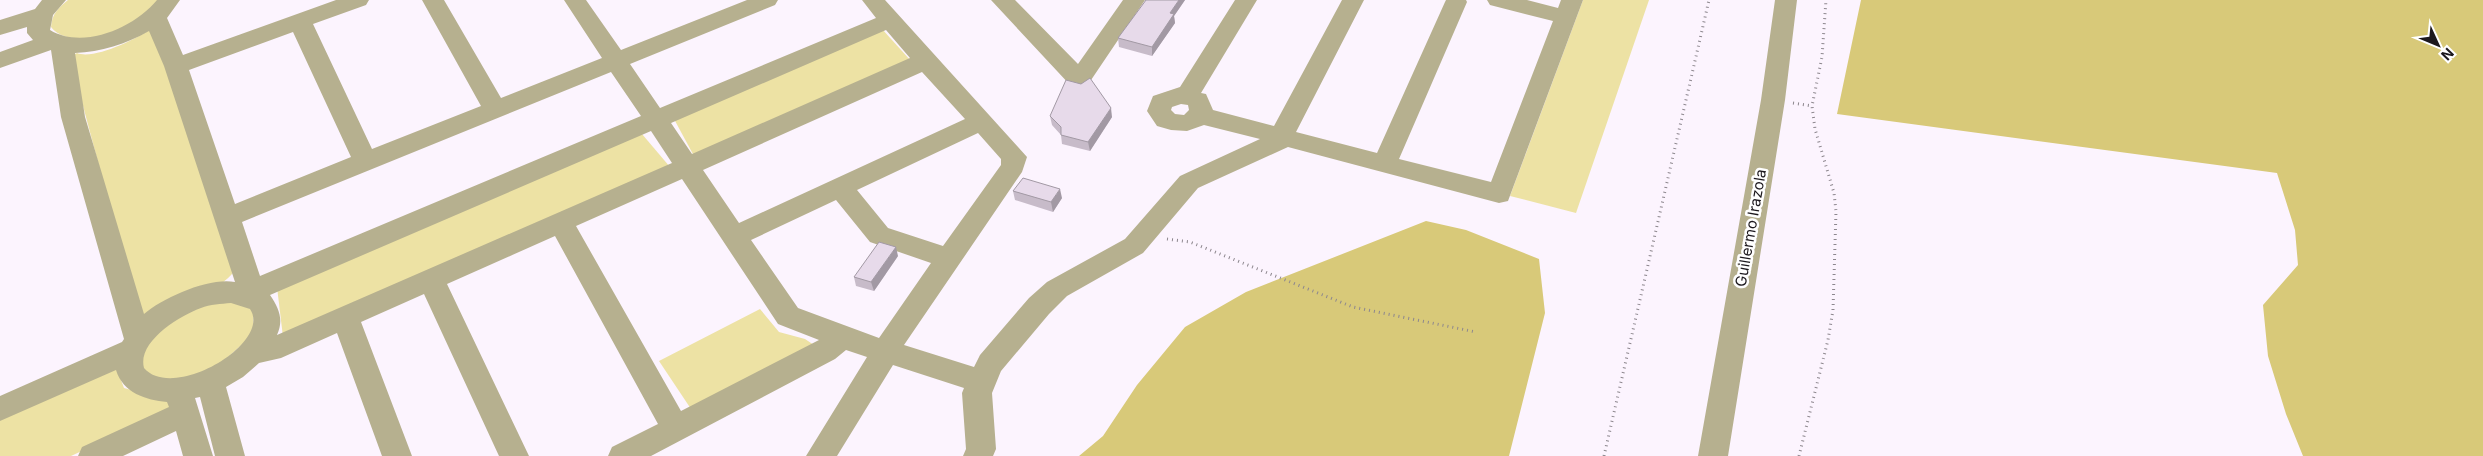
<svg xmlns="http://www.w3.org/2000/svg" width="2483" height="456" viewBox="0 0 2483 456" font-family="Inter,sans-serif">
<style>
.green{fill:#ede2a4}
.forest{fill:#d8c979}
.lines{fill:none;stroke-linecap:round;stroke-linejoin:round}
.path{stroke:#8d878e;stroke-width:3;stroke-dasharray:1 4;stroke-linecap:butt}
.minor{fill:#b6b08f;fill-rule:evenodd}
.wall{fill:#c7bbc9}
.shaded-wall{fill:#a299a4}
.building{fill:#e7daea;stroke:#a299a4}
.labels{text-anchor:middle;stroke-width:5;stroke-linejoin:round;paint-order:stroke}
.street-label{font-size:15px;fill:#1c181d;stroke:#fff}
</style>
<rect width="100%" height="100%" fill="#fcf4fe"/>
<g class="green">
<path d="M68 0H159L158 4C145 12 133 24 119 30 101 39 65 45 51 27 52 14 58 8 68 0Z"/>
<polygon points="1583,0 1649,0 1576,213 1510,196"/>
<path d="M151 29 157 33 234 271C222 291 171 306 149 315L139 316 70 57 77 53C94 60 136 39 151 29Z"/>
<polygon points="882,29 911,61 694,156 674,119"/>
<polygon points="642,134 670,167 283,337 277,287"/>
<polygon points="229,299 253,310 254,334 211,372 171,382 145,373 140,363 141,351 176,314"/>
<polygon points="760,309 779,332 805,339 814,345 693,412 659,361"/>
<polygon points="116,367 124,388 169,400 174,408 71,456 0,456 0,419"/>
</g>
<g class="forest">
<polygon points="1861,0 2483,0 2483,456 2303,456 2286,414 2268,356 2263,305 2298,265 2295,230 2277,173 1837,114"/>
<polygon points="1426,221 1466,230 1539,259 1545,313 1509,456 1079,456 1103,436 1137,385 1185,327 1246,292"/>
</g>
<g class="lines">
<g class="path">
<polyline points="1793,103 1812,106"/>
<polyline points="1167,239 1190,242 1353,307 1476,332"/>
<polyline points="1604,456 1709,0"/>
<polyline points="1799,456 1828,340 1833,310 1836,211 1834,193 1815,129 1812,106 1822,57 1826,0"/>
</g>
<g class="minor">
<path d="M42 0H66L53 15 50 30C83 50 134 28 157 0H180L167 18 183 55 336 0H369L366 5 313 24 372 149 481 106 422 0H444L501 98 602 58 564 0H586L621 50 747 0H778L775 5 630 64 660 108 876 18 862 0H885L1027 157 1022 172 904 345 974 367 980 355 1029 298 1047 282 1125 239 1180 176 1260 139 1204 125 1187 131 1171 130 1157 126 1147 111 1153 96 1180 87 1235 0H1257L1201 93 1206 94 1213 110 1274 126 1342 0H1364L1296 132 1377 153 1445 2 1446 0H1466L1467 2 1399 159 1491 182 1553 21 1490 5 1487 0H1527L1558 8 1561 0H1583L1508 201 1499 203 1288 147 1198 188 1143 253 1067 296 1049 314 1001 371 992 393 996 449 993 456H963L966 449 962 393 964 388 893 365 837 456H806L867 357 846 350 835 359 651 456H608L612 447 658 424 555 236 447 284 529 456H499L424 294 361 322 412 456H382L337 333 281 358 259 363 243 377 226 387 245 456H215L200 397 195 398 213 456H183L176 431 123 456H78L82 447 169 407 167 402C146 400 123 393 116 370L0 421V396L122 342 124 339 61 117 51 50 0 68V52L33 40 27 33V27L0 35V20L35 9ZM886 30 910 58 692 154 671 123ZM149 31 164 66 235 282C210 277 164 297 144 314L85 117 75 53C101 52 126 44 149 31ZM293 32 351 157 235 204 189 70ZM611 72 641 116 260 276 242 222ZM922 72 965 119 739 223 703 170ZM1181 104 1188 105 1189 110 1184 115 1175 114 1171 110 1172 107ZM651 131 672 163 277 335C284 320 279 308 270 295ZM978 133 1001 159V165L943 246 888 228 857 190ZM682 179 778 324 819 340 681 411 576 226ZM836 200 870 242 931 263 879 338 798 308 751 240ZM231 303 250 309C273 343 173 402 144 368 137 342 179 316 201 308 210 304 221 304 231 303Z"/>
<polygon points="991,0 1015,0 1078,64 1123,0 1145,0 1087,86 1079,88 1071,86"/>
<polygon points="1775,0 1797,0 1785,100 1728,456 1698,456 1761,100"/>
</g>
</g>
<g class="wall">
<polygon points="1146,0 1185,0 1174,16 1175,23 1152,56 1119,47 1118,38"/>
<polygon points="1050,116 1112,117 1090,151 1062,144 1061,135 1052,125"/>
<polygon points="1013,191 1062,198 1053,212 1015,200"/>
<polygon points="898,256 874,291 856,286 854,277"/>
</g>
<g class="shaded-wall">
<polygon points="1179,0 1185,0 1174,16 1175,23 1152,56 1152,47 1170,13"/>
<polygon points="1111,108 1112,117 1090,151 1088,142"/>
<polygon points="1060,189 1062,198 1053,212 1051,202"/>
<polygon points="896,247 898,256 874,291 871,282"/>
</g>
<g class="building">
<polygon points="1146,0 1179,0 1170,13 1174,14 1152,47 1118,38"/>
<polygon points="1090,78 1111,108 1088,142 1061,135 1061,127 1050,116 1066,80 1081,84"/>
<polygon points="1023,178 1060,189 1051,202 1013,191"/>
<polygon points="879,242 896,247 871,282 854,277"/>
</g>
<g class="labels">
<g class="street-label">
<text transform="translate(1751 228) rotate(-80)" y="5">Guillermo Irazola</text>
</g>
</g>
<g transform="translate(2438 45) rotate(134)" stroke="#ffffff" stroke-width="4" paint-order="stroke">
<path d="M0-4L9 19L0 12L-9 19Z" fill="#1c181d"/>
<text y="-8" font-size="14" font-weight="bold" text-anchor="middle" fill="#1c181d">N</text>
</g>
</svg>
